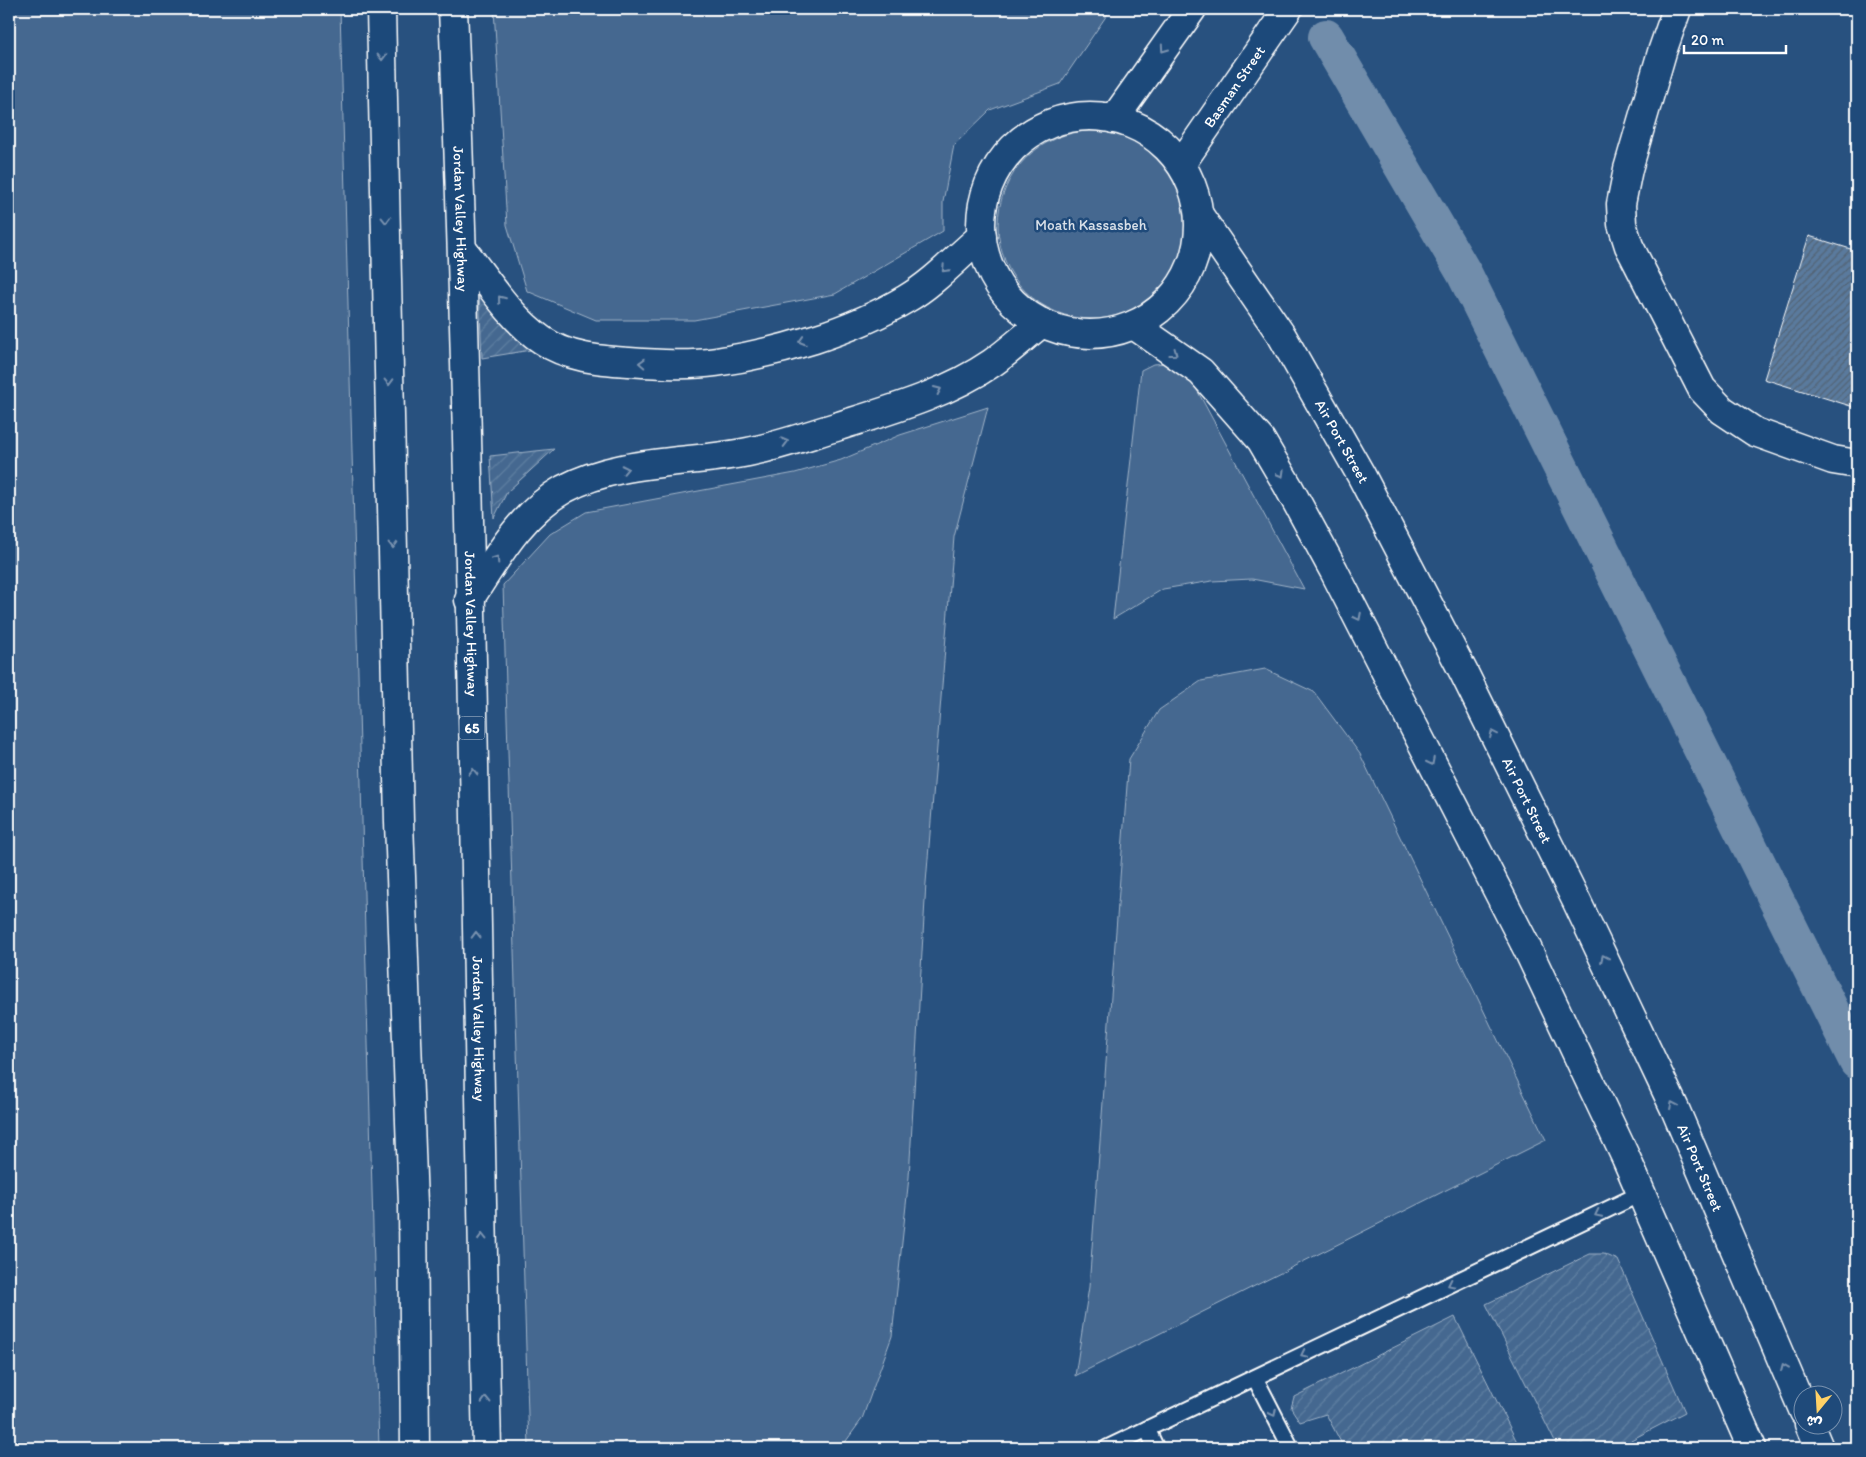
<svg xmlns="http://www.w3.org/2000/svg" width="1866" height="1457" viewBox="0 0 1866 1457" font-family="Itim,'Playpen Sans Arabic',sans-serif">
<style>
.park{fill:#446890;stroke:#a2b4c8}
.garden{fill:url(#garden-furrows);stroke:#a2b4c8}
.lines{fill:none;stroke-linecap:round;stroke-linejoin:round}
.canal{stroke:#718dab;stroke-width:36}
.building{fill:url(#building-hatch);stroke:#fff}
.service-casing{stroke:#fff;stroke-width:19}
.minor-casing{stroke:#fff;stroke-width:31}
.primary-casing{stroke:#fff;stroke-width:31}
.trunk-casing{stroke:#fff;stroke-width:31}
.service{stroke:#1f4a7a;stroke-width:15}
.minor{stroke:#1f4a7a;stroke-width:28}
.primary{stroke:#1f4a7a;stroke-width:28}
.trunk{stroke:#1f4a7a;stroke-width:28}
.oneway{stroke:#7992af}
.labels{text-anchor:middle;stroke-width:5;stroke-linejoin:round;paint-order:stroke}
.shield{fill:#1f4a7a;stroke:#bcc9d7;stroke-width:1}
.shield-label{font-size:14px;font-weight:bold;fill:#fff}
.street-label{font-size:15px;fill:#fff;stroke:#1f4a7a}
.park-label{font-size:15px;fill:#dae1e9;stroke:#1f4a7a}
</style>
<defs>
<pattern id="garden-furrows" width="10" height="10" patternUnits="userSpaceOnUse" patternTransform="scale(1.25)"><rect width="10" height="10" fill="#446890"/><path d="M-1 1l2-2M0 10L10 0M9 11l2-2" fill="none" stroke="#607fa1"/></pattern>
<pattern id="building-hatch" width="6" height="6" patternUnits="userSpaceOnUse" patternTransform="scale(1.25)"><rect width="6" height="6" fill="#5a7a9d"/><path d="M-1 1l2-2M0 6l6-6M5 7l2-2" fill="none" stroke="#536374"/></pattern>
</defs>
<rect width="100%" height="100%" fill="#28517f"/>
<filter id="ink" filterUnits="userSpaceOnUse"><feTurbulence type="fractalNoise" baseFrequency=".02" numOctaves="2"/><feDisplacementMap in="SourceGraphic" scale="10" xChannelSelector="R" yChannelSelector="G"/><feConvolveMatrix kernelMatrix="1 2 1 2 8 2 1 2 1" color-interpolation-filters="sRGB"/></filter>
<g filter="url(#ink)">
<g class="park">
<polygon points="9,9 340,9 379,1448 9,1448"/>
<polygon points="494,9 1111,9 1060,84 990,110 954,145 943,202 943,231 835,294 694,320 596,320 527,291 507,225"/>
<circle cx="1092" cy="225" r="94"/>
<polygon points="1171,363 1190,377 1304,589 1252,579 1212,581 1163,589 1113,619 1141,370 1153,364"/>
<polygon points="988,407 954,537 926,883 909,1177 892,1336 862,1419 841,1448 529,1448 503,585 550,534 586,512 795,473 841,460 900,435"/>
<polygon points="1265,669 1314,692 1360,754 1546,1140 1075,1376 1089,1287 1129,759 1159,710 1201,681"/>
</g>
<g class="garden">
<polygon points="479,291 537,349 482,358"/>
<polygon points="554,449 507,492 494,518 490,456"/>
<polygon points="1590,1254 1604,1254 1618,1260 1685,1412 1631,1440 1635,1448 1558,1448 1486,1304"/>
<polygon points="1455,1317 1520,1448 1344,1448 1326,1414 1300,1422 1291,1408 1294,1397"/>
</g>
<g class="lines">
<polyline class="canal" points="1326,37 1464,273 1857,1062"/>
</g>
<polygon class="building" points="1809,236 1857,251 1857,408 1764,379"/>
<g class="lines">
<g class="service-casing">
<g id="service">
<polyline points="1255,1378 1291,1448"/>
<polyline points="1147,1429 1156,1448"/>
<polyline points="1107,1448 1642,1193"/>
</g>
</g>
<g class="minor-casing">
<polyline id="minor" points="1677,9 1662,52 1628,169 1621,204 1622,224 1629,246 1702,389 1722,410 1755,432 1833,460 1857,464"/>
</g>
<g class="primary-casing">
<g id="primary">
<circle cx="1090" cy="225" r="109"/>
<polyline points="1114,119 1192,9"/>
<path id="s1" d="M1181 164 1288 9"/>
<path id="s2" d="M1199 215 1282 336 1361 475 1464 673 1576 900 1675 1109 1804 1412"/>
<path d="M463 250C486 279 511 319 542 340 568 358 599 360 629 362 658 364 688 366 716 362 778 353 852 331 906 299 934 283 957 257 982 236"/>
<polyline points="1134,325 1201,372 1261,440 1288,486 1334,571 1527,948 1626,1158 1752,1448"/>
<path d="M469 600C496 559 520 514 564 489 620 459 687 464 748 452 779 446 809 435 839 426 890 410 947 394 992 363 1009 351 1025 336 1042 323"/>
<polyline points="1809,1424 1819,1448"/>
</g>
</g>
<g class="trunk-casing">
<g id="trunk">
<polyline points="381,9 399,822 413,1204 415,1448"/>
<path id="s3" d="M453 9C473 488 476 968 487 1448"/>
</g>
</g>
<use href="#service" class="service"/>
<use href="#minor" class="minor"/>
<use href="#primary" class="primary"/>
<use href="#trunk" class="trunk"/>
</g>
<defs><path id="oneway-chevron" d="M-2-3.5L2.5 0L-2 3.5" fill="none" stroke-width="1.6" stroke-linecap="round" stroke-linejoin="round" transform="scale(1.25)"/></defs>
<g class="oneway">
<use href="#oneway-chevron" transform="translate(1164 49) rotate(125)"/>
<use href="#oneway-chevron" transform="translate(382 57) rotate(89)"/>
<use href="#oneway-chevron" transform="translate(386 220) rotate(89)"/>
<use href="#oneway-chevron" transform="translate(945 269) rotate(135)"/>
<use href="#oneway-chevron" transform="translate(501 299) rotate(-129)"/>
<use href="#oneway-chevron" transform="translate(802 341) rotate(163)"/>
<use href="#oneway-chevron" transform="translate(1174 353) rotate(36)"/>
<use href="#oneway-chevron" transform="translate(642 363) rotate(-177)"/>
<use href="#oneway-chevron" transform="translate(389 382) rotate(89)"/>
<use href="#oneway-chevron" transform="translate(938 390) rotate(-25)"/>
<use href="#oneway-chevron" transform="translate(785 442) rotate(-15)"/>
<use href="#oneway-chevron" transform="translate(625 469) rotate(-12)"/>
<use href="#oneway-chevron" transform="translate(1281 474) rotate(60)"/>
<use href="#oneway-chevron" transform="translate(393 545) rotate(89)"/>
<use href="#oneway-chevron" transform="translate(496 559) rotate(-57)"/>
<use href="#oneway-chevron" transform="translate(1358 617) rotate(63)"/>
<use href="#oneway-chevron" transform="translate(1493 734) rotate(-116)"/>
<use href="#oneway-chevron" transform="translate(1431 762) rotate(63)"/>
<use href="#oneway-chevron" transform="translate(473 772) rotate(-91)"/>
<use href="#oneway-chevron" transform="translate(476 935) rotate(-91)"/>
<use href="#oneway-chevron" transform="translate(1604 958) rotate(-115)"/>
<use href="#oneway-chevron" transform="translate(1673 1105) rotate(-115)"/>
<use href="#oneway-chevron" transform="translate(1598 1214) rotate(154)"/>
<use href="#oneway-chevron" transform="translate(482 1237) rotate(-91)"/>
<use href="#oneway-chevron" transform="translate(1451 1284) rotate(154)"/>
<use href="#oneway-chevron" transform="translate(1304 1354) rotate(154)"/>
<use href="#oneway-chevron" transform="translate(1784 1367) rotate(-113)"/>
<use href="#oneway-chevron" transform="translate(486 1400) rotate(-91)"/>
<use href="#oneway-chevron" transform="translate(1273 1413) rotate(63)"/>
</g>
</g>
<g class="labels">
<rect class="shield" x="459.5" y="716.5" width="25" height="23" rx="4"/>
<g class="shield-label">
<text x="472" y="733">65</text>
</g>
<g class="street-label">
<text dy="5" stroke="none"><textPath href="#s1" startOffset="94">Basman Street</textPath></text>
<text dy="5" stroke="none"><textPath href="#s3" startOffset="210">Jordan Valley Highway</textPath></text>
<text dy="5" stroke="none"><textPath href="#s2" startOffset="268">Air Port Street</textPath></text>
<text dy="5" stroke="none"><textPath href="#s3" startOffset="615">Jordan Valley Highway</textPath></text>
<text dy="5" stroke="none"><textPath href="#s2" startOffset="672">Air Port Street</textPath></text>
<text dy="5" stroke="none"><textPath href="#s3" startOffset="1020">Jordan Valley Highway</textPath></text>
<text dy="5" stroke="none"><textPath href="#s2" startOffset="1078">Air Port Street</textPath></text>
</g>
<g class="park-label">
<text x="1091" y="230">Moath Kassasbeh</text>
</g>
</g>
<rect width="1866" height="1457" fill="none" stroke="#1f4a7a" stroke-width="30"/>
<rect x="15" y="15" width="1836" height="1427" fill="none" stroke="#fff" stroke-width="2" filter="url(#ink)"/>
<g transform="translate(1818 1410) rotate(198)"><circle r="24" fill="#1f4a7a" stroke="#7992af"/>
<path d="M0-4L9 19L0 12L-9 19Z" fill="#ffd166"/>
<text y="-8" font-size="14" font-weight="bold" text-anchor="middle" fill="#ffffff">ش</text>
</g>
<path d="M1684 45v8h102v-8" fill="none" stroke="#ffffff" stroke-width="2.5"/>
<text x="1691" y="45" font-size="15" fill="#ffffff" stroke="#1f4a7a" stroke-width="4" paint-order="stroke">20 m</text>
</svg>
